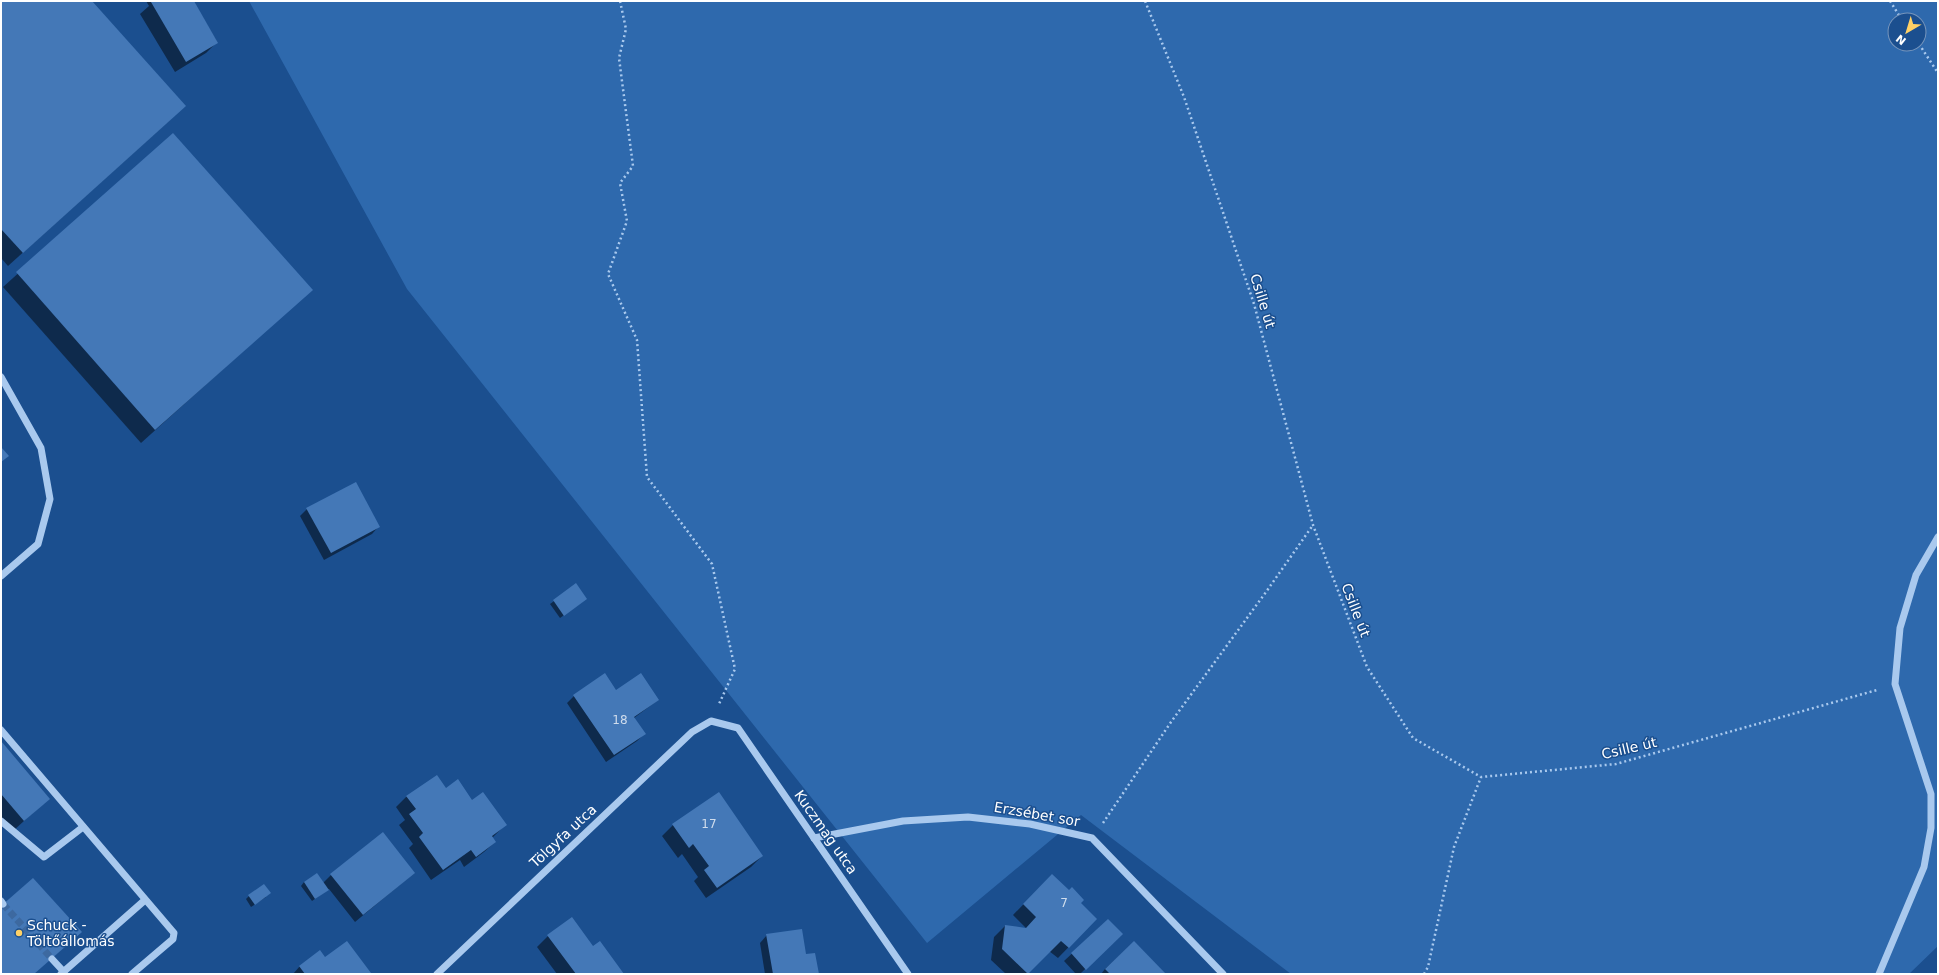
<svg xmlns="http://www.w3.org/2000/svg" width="1939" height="975" viewBox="0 0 1939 975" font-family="'DejaVu Sans',sans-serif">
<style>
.green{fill:#2e69ad;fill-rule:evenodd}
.shadow{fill:#0007}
.building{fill:#4478b7}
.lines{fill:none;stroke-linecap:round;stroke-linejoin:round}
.minor-tunnel{stroke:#3d69a0;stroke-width:7;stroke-dasharray:7 3.5;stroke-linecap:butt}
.path{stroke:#a9c9ee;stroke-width:2.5;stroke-dasharray:2 3;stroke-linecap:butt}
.minor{stroke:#a9c9ee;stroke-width:7}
.poi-dot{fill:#ffd166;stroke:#1b4f8f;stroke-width:1.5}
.labels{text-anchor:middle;stroke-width:3;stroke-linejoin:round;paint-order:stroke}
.number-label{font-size:12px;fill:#d0dded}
.street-label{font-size:14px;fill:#fff;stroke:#1b4f8f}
.poi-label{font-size:14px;fill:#fff;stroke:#1b4f8f;text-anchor:start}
</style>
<rect width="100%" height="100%" fill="#1b4f8f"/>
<path class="green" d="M249 1H1938V946L1909 974H1291L1081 815 927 943 407 289ZM1895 20H1919V44H1895Z"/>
<g class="shadow">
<polygon points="1,1 91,1 171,119 8,266 1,258"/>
<polygon points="146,1 193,1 217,42 206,53 175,72 140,14 149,6"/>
<polygon points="173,134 311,290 141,443 3,287"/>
<polygon points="307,509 379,526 372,534 324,560 300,516"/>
<polygon points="576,585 582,602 560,618 550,604"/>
<polygon points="616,691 658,700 634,718 644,734 637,741 606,762 567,703 574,696"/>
<polygon points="1,743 48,799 13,831 1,817"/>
<polygon points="446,789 472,801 505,825 492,838 495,842 484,852 464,867 460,860 431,880 409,848 413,844 399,825 405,820 396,807 407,796"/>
<polygon points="673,825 762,856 751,867 706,898 694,881 698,877 682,854 678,858 662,836"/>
<polygon points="414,873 355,922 329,889 312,901 301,886 304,882 323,883 331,875"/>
<polygon points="1052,875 1096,919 1058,958 1049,951 1027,974 1006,974 991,960 994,937 1005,926 1027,929 1013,915"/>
<polygon points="249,896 266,897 251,907 246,899"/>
<polygon points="1108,920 1121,934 1080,974 1076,974 1064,961"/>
<polygon points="767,935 805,955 818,974 765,974 760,943"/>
<polygon points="548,936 593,947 623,974 557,974 537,947"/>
<polygon points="1134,942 1165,974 1101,974 1105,969"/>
<polygon points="325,958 368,974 293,974 300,966"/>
</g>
<g class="building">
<polygon points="1,1 92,1 186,106 23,253 1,229"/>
<polygon points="153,1 194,1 218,43 186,62 151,2"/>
<polygon points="173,133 313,290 155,430 16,272"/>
<polygon points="1,447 9,456 1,462"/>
<polygon points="356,482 380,527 331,553 306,508"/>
<polygon points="576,583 587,599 564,616 553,600"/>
<polygon points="605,673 616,690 641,673 659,700 634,717 646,734 614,755 573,695"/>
<polygon points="1,741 50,799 24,821 1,794"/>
<polygon points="437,775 446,788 458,779 472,800 483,792 507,825 492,836 496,842 476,857 471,850 443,870 419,837 423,833 409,814 416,809 406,796"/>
<polygon points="719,792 763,856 717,888 704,870 709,866 693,844 689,848 672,824"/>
<polygon points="383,832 415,873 363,915 330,874"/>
<polygon points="317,873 329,890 315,899 304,882"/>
<polygon points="1052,874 1069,890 1072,887 1084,900 1081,903 1097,919 1069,948 1061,941 1028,974 1002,949 1005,925 1026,928 1036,917 1023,904"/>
<polygon points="33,878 82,932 34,974 1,974 1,906"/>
<polygon points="264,884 271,893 255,905 248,895"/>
<polygon points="572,917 593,946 600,941 624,974 576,974 547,935"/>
<polygon points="1108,919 1123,934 1086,970 1071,953"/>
<polygon points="802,929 806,954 815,953 819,974 773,974 766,934"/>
<polygon points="347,941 371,973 369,974 305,974 299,966 320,950 325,957"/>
<polygon points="1134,941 1166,974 1110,974 1105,969"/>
</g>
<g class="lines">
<polyline class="minor-tunnel" points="3,904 52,959"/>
<g class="path">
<polyline points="620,1 626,29 619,58 633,166 620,183 627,221 608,274 637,340 647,477 712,564 735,669 719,704"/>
<polyline points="1145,1 1184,97 1254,304 1313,525 1367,667 1413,738 1481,777 1616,764 1877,690"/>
<polyline points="1890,1 1902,20"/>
<polyline points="1919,44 1938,73"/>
<polyline points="1103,823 1171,722 1266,592 1313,525"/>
<polyline points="1424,974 1428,967 1454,847 1481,777"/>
</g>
<g class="minor">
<polyline points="1,377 41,448 50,499 38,544 1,576"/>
<polyline points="1,730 174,933 173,939 132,974"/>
<polyline points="1,821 44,857 83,827"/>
<polyline points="814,838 903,821 968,817 1030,824 1092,838 1223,974"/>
<polyline points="1,901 3,904"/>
<polyline points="52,959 64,972"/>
<polyline points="61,974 145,900"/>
<polyline points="437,974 692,732 711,721 738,728 908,974"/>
<polyline points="1879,974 1924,867 1931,828 1931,794 1895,684 1900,628 1916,575 1938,537"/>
</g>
</g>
<circle class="poi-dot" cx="19" cy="933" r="4"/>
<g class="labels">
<g class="number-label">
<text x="620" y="724">18</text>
<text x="709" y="828">17</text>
<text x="1064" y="907">7</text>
</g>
<g class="street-label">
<text transform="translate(1263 301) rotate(73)" y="5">Csille út</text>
<text transform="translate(1356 610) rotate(69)" y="5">Csille út</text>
<text transform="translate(1629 748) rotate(-13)" y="5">Csille út</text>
<text transform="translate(1037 814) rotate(10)" y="5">Erzsébet sor</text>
<text transform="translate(826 832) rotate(55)" y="5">Kuczmag utca</text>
<text transform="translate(563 836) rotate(-43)" y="5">Tölgyfa utca</text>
</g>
<g class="poi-label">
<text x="27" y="930">Schuck -<tspan x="27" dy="16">Töltőállomás</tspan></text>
</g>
</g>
<rect width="1939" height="975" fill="none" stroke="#ffffff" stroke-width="4"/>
<g transform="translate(1907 32) rotate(218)"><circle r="19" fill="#1b4f8f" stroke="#7695bc"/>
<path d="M0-3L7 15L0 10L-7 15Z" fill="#ffd166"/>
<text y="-6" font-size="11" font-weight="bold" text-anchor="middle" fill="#ffffff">N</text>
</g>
</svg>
